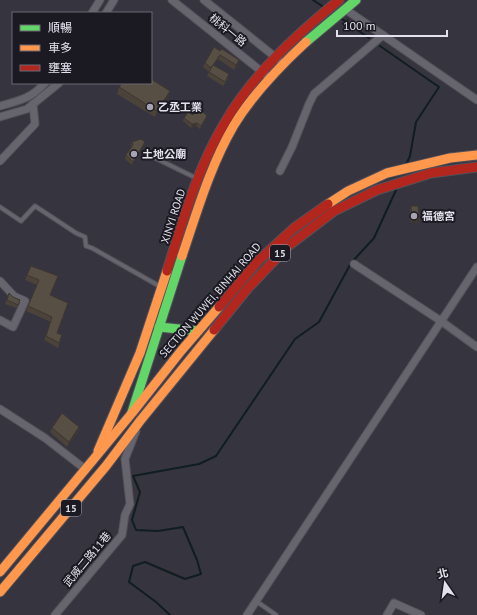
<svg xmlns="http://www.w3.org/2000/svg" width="477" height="615" viewBox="0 0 477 615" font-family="'PT Sans','Noto Sans TC',sans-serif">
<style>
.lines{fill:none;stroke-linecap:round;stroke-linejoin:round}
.stream{stroke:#101d21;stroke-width:2}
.lane-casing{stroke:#525059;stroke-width:5.5}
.street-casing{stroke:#525059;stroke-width:9}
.fast-casing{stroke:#525059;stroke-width:11}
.slow-casing{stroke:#525059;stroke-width:11}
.jam-casing{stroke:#525059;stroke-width:11}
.lane{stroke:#66656d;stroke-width:3.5}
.street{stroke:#66656d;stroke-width:7}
.fast{stroke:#63d668;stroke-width:9}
.slow{stroke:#ff974d;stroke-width:9}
.jam{stroke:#b3261e;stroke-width:9}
.wall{fill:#4b433a}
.shaded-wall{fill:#3d3730}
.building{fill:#574e44;stroke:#3d3730}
.poi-dot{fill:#a6a4b0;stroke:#1b1921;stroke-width:1.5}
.labels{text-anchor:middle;stroke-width:4;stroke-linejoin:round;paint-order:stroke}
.shield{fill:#1b1921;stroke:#a7a5b0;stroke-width:1}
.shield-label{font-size:10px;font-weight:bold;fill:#e3e1ed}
.street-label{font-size:11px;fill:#e3e1ed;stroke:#1b1921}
.poi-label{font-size:11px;font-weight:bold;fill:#e3e1ed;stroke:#1b1921;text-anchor:start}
</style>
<rect width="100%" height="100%" fill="#36343e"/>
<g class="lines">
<g class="stream">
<polyline points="313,0 325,8"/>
<polyline points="339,17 369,38"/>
<polyline points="380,46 439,87 416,122 410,156 406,165"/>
<polyline points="170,615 156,602 129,582 133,566 145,562 185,579 201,574 197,560 183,527 158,531 136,530 132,520 140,492 133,476 199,464 216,456 295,339 319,322 351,263 374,238 396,190"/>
</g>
<g class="lane-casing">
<g id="lane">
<polyline points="145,153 198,179"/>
<polyline points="0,207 21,221 35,206 76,233 85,237 86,246 92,248 161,287"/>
<polyline points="256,601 276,615"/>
</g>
</g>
<g class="street-casing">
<g id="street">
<polyline points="172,0 266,75"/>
<polyline points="204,0 279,60"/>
<polyline points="345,9 477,100"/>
<polyline points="92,13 100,0"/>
<polyline points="106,13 114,0"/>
<path d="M0 106C19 101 32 98 45 83"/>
<polyline points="0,117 27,109 59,83"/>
<polyline points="0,161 35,124 33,104"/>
<polyline points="280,171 292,147 309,104 314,94 383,35"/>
<polyline points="354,264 441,321 477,347"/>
<polyline points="0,281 14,296 25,301 13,327 0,320"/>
<polyline points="0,409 45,438 85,469"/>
<polyline points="55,615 122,535 125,515 130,504 125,459 136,431"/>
<polyline points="247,615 477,267"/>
<polyline points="387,615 394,603 421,615"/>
</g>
</g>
<g class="fast-casing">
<g id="fast">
<polyline points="306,42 356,0"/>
<polyline points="159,327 198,331"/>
<polyline points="132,412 182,256"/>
</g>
</g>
<g class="slow-casing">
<g id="slow">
<polyline points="328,204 348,191 387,173 450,158 477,155"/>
<path d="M182 256C197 212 210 166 234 125 253 94 279 67 306 42"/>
<polyline points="98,451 140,353 167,271"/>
<polyline points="0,572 132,413 181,351 219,307"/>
<polyline points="0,592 106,466 140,421 214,330"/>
</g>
</g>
<g class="jam-casing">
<g id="jam">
<path d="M167 271C183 221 197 169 224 124 252 75 296 35 339 0"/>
<polyline points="219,307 258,261 294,228 328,204"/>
<polyline points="214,330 248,288 288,246 334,211 377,190 431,173 477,167"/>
</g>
</g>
<use href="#lane" class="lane"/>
<use href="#street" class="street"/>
<use href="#fast" class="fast"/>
<use href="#slow" class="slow"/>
<use href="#jam" class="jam"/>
</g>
<g class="wall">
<polygon points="220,51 239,60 238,65 234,70 218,59 214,65 228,79 223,86 207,76 209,72 203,67 205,63"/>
<polygon points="119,87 170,91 168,97 155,117 117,94"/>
<polygon points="193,115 206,119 200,129 196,126 191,128 183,121 184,118"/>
<polygon points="132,142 145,142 143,146 132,165 125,159 126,155 131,147 131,145"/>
<polygon points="411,206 418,223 411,223 410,210"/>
<polygon points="31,266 50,295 57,333 62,335 58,348 44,340 51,322 26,311 37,285 25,280"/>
<polygon points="9,293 13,297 20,300 16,308 5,304"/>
<polygon points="79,427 78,432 67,447 50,432 52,428"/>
</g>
<g class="shaded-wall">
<polygon points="220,55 218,59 211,69 213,65"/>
<polygon points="239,60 238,65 234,70 236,65"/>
<polygon points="170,91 168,97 155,117 157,111"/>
<polygon points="207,116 206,119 200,129 201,126"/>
<polygon points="197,123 196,126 191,128 192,124"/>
<polygon points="145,142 143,146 132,165 133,162"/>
<polygon points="412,219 419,219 418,223 411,223"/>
<polygon points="79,427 78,432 67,447 69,442"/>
</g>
<g class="building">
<polygon points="214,47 220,51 222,49 239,60 236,65 220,55 213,65 229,74 225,82 209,72 213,65 211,68 205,63"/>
<polygon points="151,79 170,91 157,111 119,87 122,83 151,83"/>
<polygon points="199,108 207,116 201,126 197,123 192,124 184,118 188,112 193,115"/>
<polygon points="141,139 145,142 133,162 126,155 133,145 132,142"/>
<polygon points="411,206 418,206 419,219 412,219"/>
<polygon points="31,266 58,276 50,295 68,303 57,333 62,335 59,343 46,336 52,317 28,306 39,280 27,275"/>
<polygon points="9,293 13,297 20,300 18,305 7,300"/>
<polygon points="62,413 79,427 69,442 52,428"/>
</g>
<g class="poi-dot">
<circle cx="150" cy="107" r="4"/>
<circle cx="134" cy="154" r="4"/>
<circle cx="414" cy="216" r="4"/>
</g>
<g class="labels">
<g class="shield">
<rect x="270" y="245" width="20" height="16" rx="3"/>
<rect x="61" y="500" width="20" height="16" rx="3"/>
</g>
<g class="shield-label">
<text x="280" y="257">15</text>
<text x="71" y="512">15</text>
</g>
<g class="street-label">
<text transform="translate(228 30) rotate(39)" y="4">桃科一路</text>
<text transform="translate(173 216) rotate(-72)" y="4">XINYI ROAD</text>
<text transform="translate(210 300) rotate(-49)" y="4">SECTION WUWEI, BINHAI ROAD</text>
<text transform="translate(87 559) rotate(-50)" y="4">武威二路11巷</text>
</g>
<g class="poi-label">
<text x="158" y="111">乙丞工業</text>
<text x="142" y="158">土地公廟</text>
<text x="422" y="220">福德宮</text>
</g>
</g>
<rect x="12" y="12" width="140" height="72" fill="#1b1921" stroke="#6b6973"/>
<rect x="20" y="25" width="20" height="6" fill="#63d668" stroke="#6b6973"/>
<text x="48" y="32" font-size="12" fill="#e3e1ed">順暢</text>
<rect x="20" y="45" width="20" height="6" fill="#ff974d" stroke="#6b6973"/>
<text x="48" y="52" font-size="12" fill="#e3e1ed">車多</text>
<rect x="20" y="65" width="20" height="6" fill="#b3261e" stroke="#6b6973"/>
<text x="48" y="72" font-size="12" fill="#e3e1ed">壅塞</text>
<g transform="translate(445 583) rotate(347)" stroke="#1b1921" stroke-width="3" paint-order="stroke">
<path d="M0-3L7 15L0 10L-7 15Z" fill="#e3e1ed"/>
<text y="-6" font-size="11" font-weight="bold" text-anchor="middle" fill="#e3e1ed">北</text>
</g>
<path d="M337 30v6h110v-6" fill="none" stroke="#e3e1ed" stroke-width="2"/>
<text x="343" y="30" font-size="12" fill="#e3e1ed" stroke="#1b1921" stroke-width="3" paint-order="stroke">100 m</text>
</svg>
